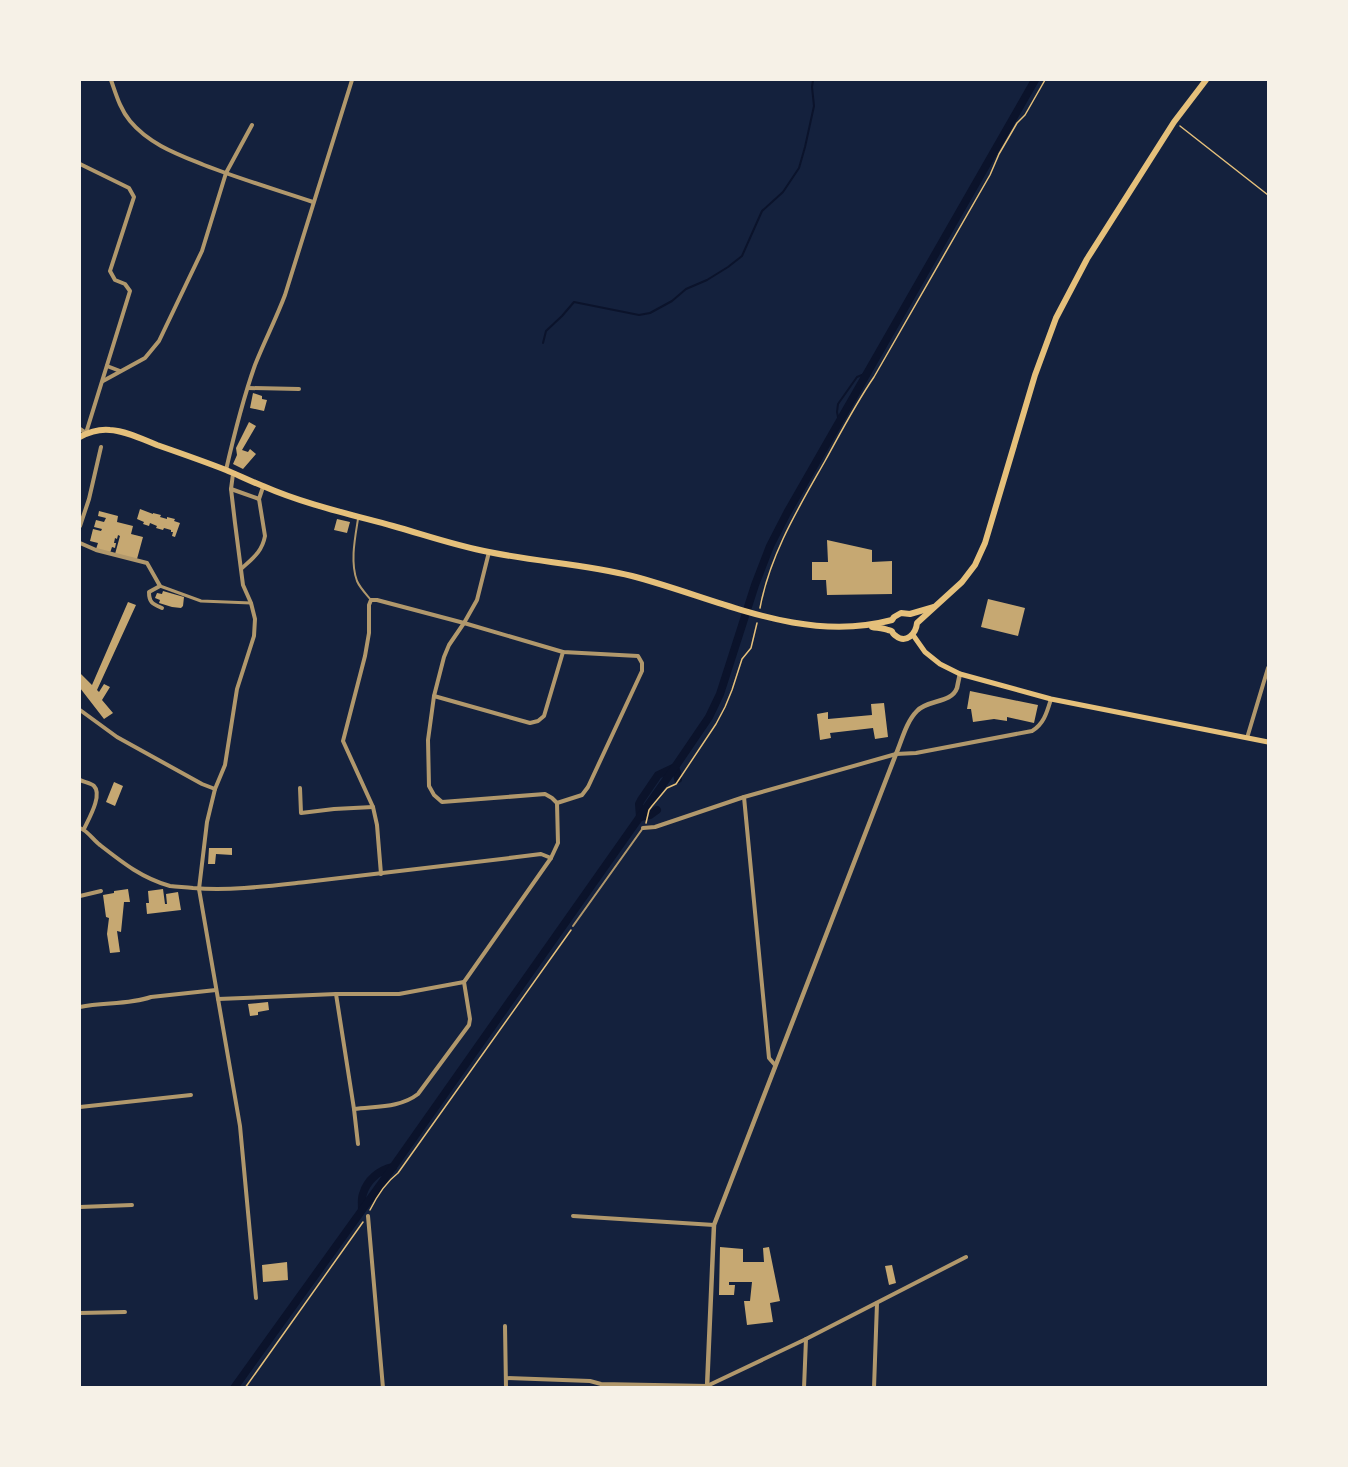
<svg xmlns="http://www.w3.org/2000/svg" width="1348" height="1467" viewBox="0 0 1348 1467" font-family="'Source Sans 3',sans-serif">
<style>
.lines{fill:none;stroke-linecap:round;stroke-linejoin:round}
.stream{stroke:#0b132b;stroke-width:2}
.canal{stroke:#0b132b;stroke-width:8}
.building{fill:#c6a872}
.path{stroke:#e5c07b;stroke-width:1.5}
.service{stroke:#b1986c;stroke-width:2}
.pedestrian{stroke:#b1986c;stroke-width:3}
.minor{stroke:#b1986c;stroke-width:4}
.tertiary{stroke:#b1986c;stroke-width:4.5}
.secondary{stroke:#e5c07b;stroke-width:5}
.primary{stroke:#e5c07b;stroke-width:6}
</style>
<rect width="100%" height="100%" fill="#14213d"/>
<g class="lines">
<g class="stream">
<polyline points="543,343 546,331 562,316 574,302 639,315 650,313 672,301 686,289 707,280 728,267 742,256 762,211 783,192 799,168 805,147 814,106 812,87 813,80"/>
<polyline points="839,422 837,412 838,404 857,377 867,373"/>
</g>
<g class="canal">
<polyline points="657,810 650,815 640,817 639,804 641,800 658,775 675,767 677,773 678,779"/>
<path d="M362 1209C362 1204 361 1199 363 1194 367 1180 379 1170 393 1167"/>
<polyline points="234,1388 393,1167 675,767 709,717 720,694 755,585 770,546 787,513 1035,80"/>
</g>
</g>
<g class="building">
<polygon points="253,393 262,396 262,399 267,400 264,411 250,408"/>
<polygon points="249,422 256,426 242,450 248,452 250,449 256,454 243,469 233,464 237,455 236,448"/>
<polygon points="140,509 153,514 153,513 161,515 160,517 167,519 167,517 175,519 174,521 180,523 175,537 172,536 173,532 171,532 171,530 164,528 163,530 156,528 157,526 150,523 149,526 143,524 144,522 137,519"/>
<polygon points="99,511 118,516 117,522 133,526 131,534 143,537 137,559 115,554 120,536 118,535 117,539 115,538 114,543 116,543 115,548 112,547 110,553 96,549 98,543 90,541 93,529 101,531 102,529 94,527 96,520 104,522 106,518 98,516"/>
<polygon points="337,519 350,522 347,533 334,530"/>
<polygon points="827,540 872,550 872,562 892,561 892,594 827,595 826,580 812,580 812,562 828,562"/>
<polygon points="163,591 184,597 183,606 181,608 172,607 159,603 160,600 155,598 157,593 162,594"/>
<polygon points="988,599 1025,608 1018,636 981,627"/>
<polygon points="128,602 136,605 97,690 99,692 104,684 110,687 102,700 113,713 104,719 80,688 80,673 92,685"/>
<polygon points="970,691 1038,705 1034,723 1007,717 1007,721 994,719 973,722 971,709 967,709"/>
<polygon points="884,703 888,737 875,739 873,728 830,733 831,738 820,740 817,714 828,712 828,719 872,715 871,704"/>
<polygon points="114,782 123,786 115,806 106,802"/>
<polygon points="209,848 232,848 232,855 216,854 215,864 208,864"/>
<polygon points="128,889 130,902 124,902 121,932 117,931 120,952 110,953 107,934 109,918 106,917 103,895 114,893 114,891"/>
<polygon points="163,889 165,904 167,904 166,894 178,892 181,910 147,914 146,903 149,903 148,891"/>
<polygon points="268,1002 269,1010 258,1012 258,1015 250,1016 248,1004"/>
<polygon points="720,1247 743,1249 743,1262 764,1262 763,1248 769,1247 780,1301 770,1303 773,1322 747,1325 744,1301 750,1301 752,1282 729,1282 729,1285 735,1285 734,1295 719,1295"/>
<polygon points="287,1262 288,1280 263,1282 262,1265"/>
<polygon points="892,1265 896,1283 889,1285 885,1266"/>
</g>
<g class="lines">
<g class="path">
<polyline points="1180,126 1268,195"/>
<path d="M760 608C770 554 799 507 825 461 841 432 856 403 874 377L990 175 999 154 1017 123 1025 115 1045 80"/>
<polyline points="646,823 649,810 652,806 667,788 676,784 716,724 725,707 732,690 742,659 751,648 757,623"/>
<path d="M370 1210C377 1196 385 1183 398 1173L571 930"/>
<polyline points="245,1388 363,1222"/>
</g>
<g class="service">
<path d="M358 519C355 538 350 562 357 581 360 588 367 595 371 600"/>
<polyline points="573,926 643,828"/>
</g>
<polyline class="pedestrian" points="160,586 201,601 251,603"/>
<g class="minor">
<path d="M111 80C116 94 120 109 130 121 149 144 177 154 204 165 240 179 277 190 313 202"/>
<polyline points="80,164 129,188 134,197 110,271 115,280 125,284 130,291 86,433 80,429"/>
<polyline points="107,366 120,371"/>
<polyline points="103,381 145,358 159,341 202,251 226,173 252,125"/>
<polyline points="248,388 299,389"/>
<path d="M226 470C234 435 243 399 255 365 264 342 276 319 285 295L352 80"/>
<polyline points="233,474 231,489 235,523 243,585 251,603 255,619 254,636 237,689 225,765 215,789 207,822 199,889 240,1126 256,1298"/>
<polyline points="231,489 259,499"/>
<polyline points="80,526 89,499 101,447"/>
<path d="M80 543 96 550 147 563 160 586 149 592C149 603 153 604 162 608"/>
<path d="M241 569C253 558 262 552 265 536L259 499 263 487"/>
<polyline points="434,696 530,723 538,721 544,716 563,652"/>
<polyline points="80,710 117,737 202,784 215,789"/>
<polyline points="1247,738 1268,668"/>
<path d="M80 780C83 782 91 783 94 786 103 795 88 820 84 829"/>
<polyline points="300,788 301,813 334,809 373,807"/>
<polyline points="744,797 769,1058 775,1065"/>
<path d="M80 828C88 831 93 840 100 845 123 863 142 878 170 886 178 887 185 887 193 888 231 891 269 886 306 882 385 873 463 864 541 854L551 858"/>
<path d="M643 828 655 827 744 797 896 754 916 753 1032 731C1044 724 1047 712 1051 699"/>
<polyline points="381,874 377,825 373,807 343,741 365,656 369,633 369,605 371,600 377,600 464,623 563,652 638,656 642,663 642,671 588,787 582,795 557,803"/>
<polyline points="80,896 101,891"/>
<polyline points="336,994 354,1109 358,1144"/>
<polyline points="218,999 336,994 399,994 464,982"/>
<path d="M80 1007C103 1002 128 1005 151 997L216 990"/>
<polyline points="80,1107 191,1095"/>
<path d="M354 1109C376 1106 400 1108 418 1094L469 1025 470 1019 464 982 551 858 558 843 557 803 552 798 545 794 442 802 434 795 429 786 428 740 434 696 444 657 449 645 464 623 477 600 489 552"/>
<polyline points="80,1207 132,1205"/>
<polyline points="368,1216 383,1388"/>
<polyline points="573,1216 714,1225"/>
<polyline points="80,1313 125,1312"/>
<polyline points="505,1326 506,1388"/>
<polyline points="506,1378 590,1381 601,1384 707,1386 806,1339 966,1257"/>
<polyline points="804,1388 806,1339"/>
<polyline points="874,1388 877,1303"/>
</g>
<path class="tertiary" d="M707 1388 714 1225 896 754C902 740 906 722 917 711 928 699 951 704 957 688 958 683 959 678 960 674"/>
<polyline class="secondary" points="913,635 925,652 940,664 960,674 1051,699 1268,742"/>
<g class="primary">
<path d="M80 437C89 432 99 429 110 430 126 431 142 439 157 445 180 453 203 461 226 470 238 475 250 481 263 486 304 504 349 514 393 526 425 535 456 546 489 552 536 562 585 564 632 576 717 598 802 644 892 620L894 617 901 613 910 614 934 607"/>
<path d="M872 627C877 628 883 628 888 630 896 632 889 631 896 636 906 644 916 634 917 623L962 582 975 565 985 543 1035 375 1056 318 1087 259 1174 122 1206 80"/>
</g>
</g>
<rect width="1348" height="1467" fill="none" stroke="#f6f1e7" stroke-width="162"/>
</svg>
